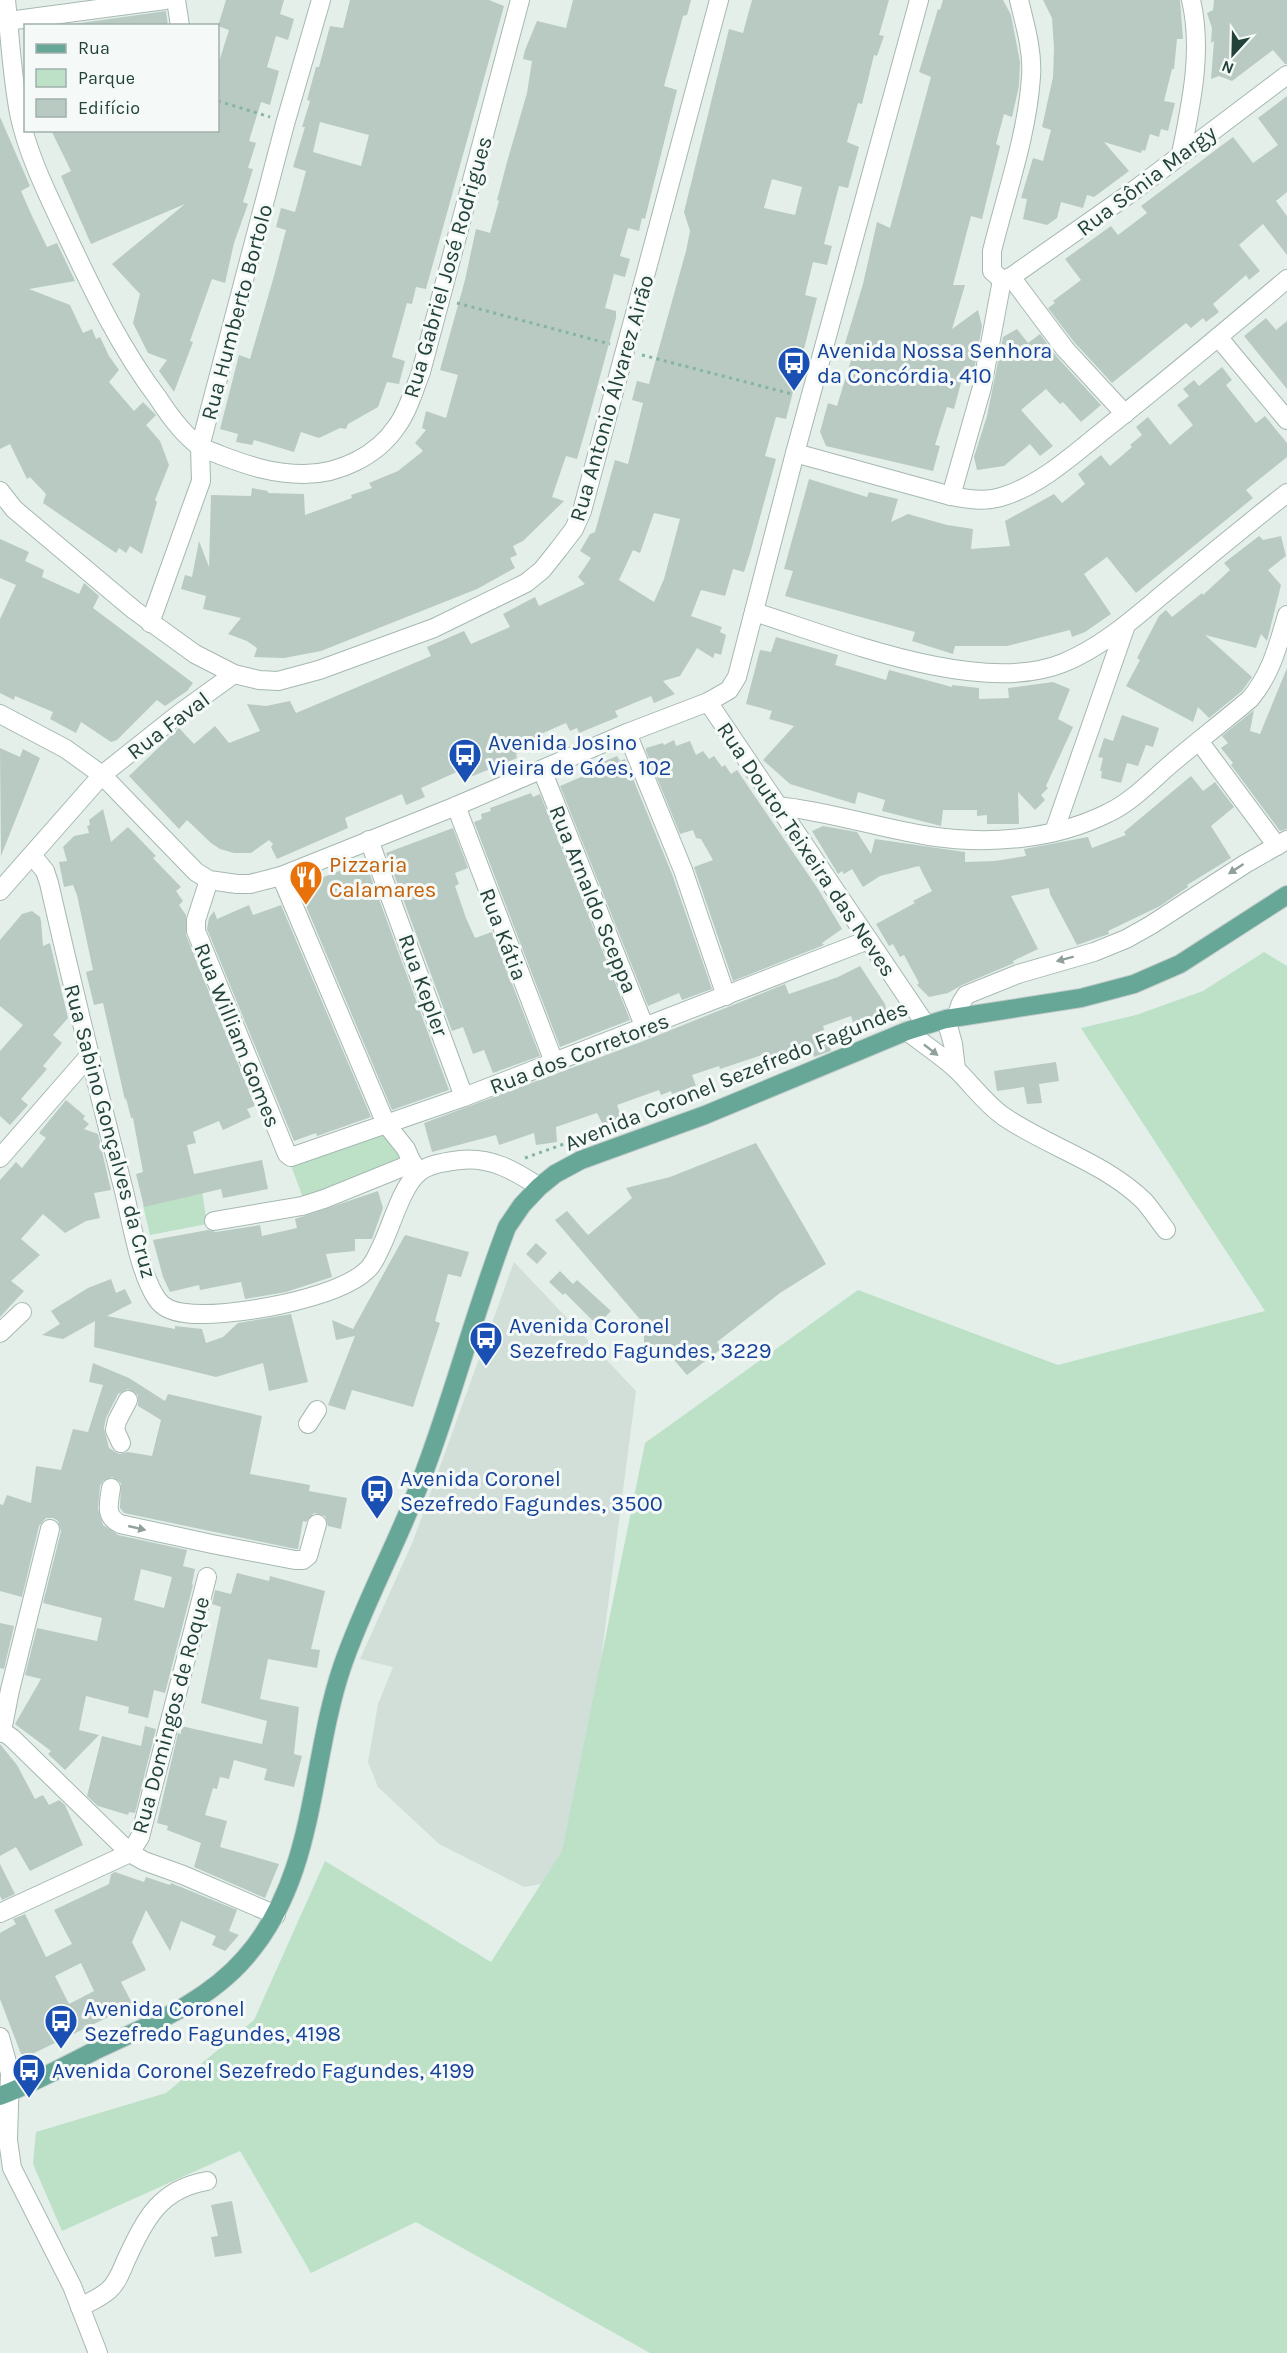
<svg xmlns="http://www.w3.org/2000/svg" width="1287" height="2353" viewBox="0 0 1287 2353" font-family="Karla,sans-serif">
<style>
.built{fill:#d2dfd9}
.green{fill:#bce1c7}
.building{fill:#b9cac3;fill-rule:evenodd}
.lines{fill:none;stroke-linecap:round;stroke-linejoin:round}
.minor-casing{stroke:#a6b8b2;stroke-width:20}
.major-casing{stroke:#c1cac8;stroke-width:20}
.path{stroke:#83b4a5;stroke-width:3;stroke-dasharray:3 4.5;stroke-linecap:butt}
.minor{stroke:#fff;stroke-width:18}
.major{stroke:#66a797;stroke-width:18}
.oneway{fill:#90a09c}
.labels{text-anchor:middle;stroke-width:6;stroke-linejoin:round;paint-order:stroke}
.street-label{font-size:22px;fill:#22423a;stroke:#f5faf8}
.transit-label{font-size:22px;fill:#164399;stroke:#f5faf8;text-anchor:start}
.food-label{font-size:22px;fill:#c56008;stroke:#f5faf8;text-anchor:start}
</style>
<rect width="100%" height="100%" fill="#e4efea"/>
<polygon class="built" points="514,1262 636,1391 582,1805 561,1867 546,1883 524,1887 439,1844 378,1787 368,1762 378,1704 393,1667 360,1659 413,1541"/>
<g class="green">
<polygon points="1264,952 1287,966 1287,2353 650,2353 416,2222 311,2273 240,2151 62,2231 33,2164 36,2132 166,2093 254,2020 325,1861 491,1962 562,1851 645,1443 858,1290 1058,1365 1265,1311 1081,1028 1136,1015 1203,991"/>
<polygon points="384,1129 406,1165 305,1203 290,1163"/>
<polygon points="202,1191 207,1224 150,1235 143,1205"/>
</g>
<g class="building">
<polygon points="226,0 284,0 280,14 294,19 288,40 276,36 267,67 279,71 270,105 261,102 249,141 256,143 248,168 253,169 243,202 248,204 234,243 225,283 212,279 190,341 193,342 174,392 159,371 167,360 148,353 133,323 140,294 112,264 185,204 91,244 61,176 71,171 51,130 218,130 218,65 229,30 218,26"/>
<path d="M350 0H489L504 6 426 289 416 287 412 304 407 303 392 357 405 361 399 384 387 382 378 407 348 424 346 429 340 428 319 438 301 432 294 452 254 440 252 445 236 442 238 434 220 429 239 355 250 359 274 276 286 230 276 227 281 208 295 212 306 171 293 167 305 127H302L310 101 307 100 316 67H319L330 26 343 28ZM320 122 369 135 361 166 313 152Z"/>
<polygon points="573,0 691,0 687,15 683,16 664,86 677,90 645,219 642,218 639,231 628,228 620,256 630,259 625,277 614,274 605,308 616,311 616,318 586,428 577,459 566,456 552,497 564,501 523,541 513,546 517,555 510,558 515,568 477,589 321,651 284,658 254,657 257,648 247,641 228,634 241,618 203,609 206,596 181,589 185,575 192,577 199,541 209,567 211,495 251,496 252,488 268,491 268,493 304,494 305,515 352,498 351,495 372,488 369,483 398,471 423,451 415,443 426,430 422,428 426,411 446,418 458,375 440,370 465,280 476,229 490,233 499,201 497,200 507,162 527,93 532,61 523,59 525,50 537,21 566,28"/>
<path d="M752 0H889L879 35 884 36 877 56 874 55 862 104 858 103 847 142 859 147 848 188 839 186 824 244 832 246 827 265 813 262 805 295 817 298 786 419 776 417 765 456 776 459 751 550 744 572 733 569 725 596 701 590 691 616 722 627 720 632 726 635 721 655 715 653 713 658 697 648 680 676 663 681 675 694 654 703 651 696 615 711 618 717 579 733 577 728 570 731 566 723 536 736 539 744 516 754 517 758 463 780 459 771 421 788 425 797 406 805 402 794 345 818 348 828 277 859 271 847 273 844 269 840 251 853H234L220 849 211 843 187 820 179 829 129 776 179 728 194 744 215 726 229 743 260 731 247 704 266 706 290 701 296 713 431 656 427 647 464 631 471 644 510 627 503 614 535 597 539 606 585 584 578 577 591 558 580 551 590 534 595 532 615 460 628 464 643 403 632 400 637 381 649 384 686 251 690 231 684 212 729 29 743 33ZM772 179 802 187 795 215 764 208ZM654 513 680 519 664 579 654 602 619 580 633 550 640 553Z"/>
<polygon points="943,0 1003,0 1011,15 1020,62 1019,86 1012,117 1004,114 996,144 1000,146 982,219 971,216 953,285 965,285 952,329 978,310 982,326 972,382 962,379 954,409 947,407 935,445 940,446 933,471 826,446 820,432 828,403 837,406 853,354 843,350 863,284 877,222 890,228 931,77 919,72 938,9 940,10"/>
<polygon points="1043,0 1180,0 1183,39 1177,39 1174,69 1172,69 1164,101 1175,103 1168,131 1161,129 1159,137 1150,134 1145,151 1142,150 1141,153 1104,142 1129,171 1094,197 1087,195 1083,208 1061,202 1057,218 1047,225 1023,219 1027,199 1021,198 1033,158 1043,161 1051,130 1042,127 1053,77 1054,48 1052,18"/>
<polygon points="1214,0 1287,0 1287,64 1285,64 1273,50 1232,81 1219,76 1211,79 1214,41 1211,43 1212,28 1207,13 1213,10"/>
<polygon points="166,11 168,26 59,26"/>
<polygon points="1287,96 1287,192 1276,201 1287,216 1287,255 1263,224 1239,245 1260,271 1249,280 1246,275 1213,304 1219,312 1206,322 1203,318 1191,328 1186,323 1112,383 1074,342 1048,308 1055,303 1053,301 1081,280 1065,259 1111,226 1118,235 1147,213 1141,206 1233,137 1253,163 1278,145 1258,118"/>
<polygon points="0,117 30,186 21,191 32,216 47,247 57,243 75,281 29,289 70,305 83,333 92,329 96,339 100,337 109,356 119,370 109,382 134,411 143,402 156,415 146,425 160,441 169,465 155,500 157,502 142,554 130,546 126,553 119,548 116,553 43,503 46,494 30,477 27,479 10,444 0,449"/>
<polygon points="1266,318 1276,330 1287,321 1287,389 1244,336"/>
<polygon points="1017,329 1028,343 1040,334 1057,357 1101,405 1081,422 1063,402 1060,404 1046,389 1021,410 1053,446 1040,456 1030,444 1004,466 977,470 974,457 987,416 1003,337"/>
<polygon points="1222,367 1232,380 1226,385 1256,423 1265,416 1287,443 1287,457 1246,490 1253,498 1136,593 1107,557 1084,574 1111,614 1085,632 1072,637 1070,630 1007,646 955,646 953,654 912,641 915,632 785,596 793,571 784,569 809,479 867,497 869,492 898,499 891,522 908,514 947,525 973,529 971,549 1010,546 1005,521 1054,494 1062,503 1085,484 1078,474 1101,455 1110,466 1132,447 1130,445 1142,435 1136,427 1148,417 1170,445 1193,425 1177,405 1189,396 1183,389 1194,380 1199,386"/>
<polygon points="1259,536 1263,540 1281,536 1286,556 1268,570 1281,585 1267,641 1261,634 1256,648 1205,635 1252,677 1242,691 1209,718 1198,707 1193,722 1126,686 1140,660 1137,658 1159,616 1166,610 1172,617 1202,593 1203,595 1230,570 1224,563"/>
<polygon points="0,539 29,552 25,561 44,570 42,577 79,594 84,583 99,596 93,608 193,683 187,691 165,706 157,700 117,740 111,742 81,722 76,733 50,719 53,712 15,696 14,700 0,693 0,619 16,585 0,578"/>
<polygon points="776,637 838,655 835,665 886,680 889,670 952,687 952,685 979,688 979,699 1009,698 1008,688 1053,682 1070,689 1058,719 1073,727 1046,786 1048,788 1041,795 1045,800 1035,810 1018,792 1019,824 987,824 987,815 977,816 977,810 943,810 941,826 882,811 885,800 858,792 855,804 790,784 763,760 794,726 769,719 772,711 746,704 760,650 771,652"/>
<polygon points="1287,668 1287,829 1280,831 1231,765 1233,763 1221,748 1228,743 1222,736 1254,710 1250,731 1260,734"/>
<polygon points="1122,715 1159,728 1153,747 1146,745 1138,766 1127,763 1121,783 1101,778 1102,771 1100,771 1103,758 1098,757 1104,738 1113,741"/>
<polygon points="674,740 676,746 690,741 696,755 703,751 709,759 714,756 722,767 725,765 731,774 737,770 818,889 842,929 822,943 824,945 733,981 694,867 713,860 701,839 696,838 693,830 680,834 646,751 646,748 663,743 664,745"/>
<polygon points="0,748 20,757 23,749 40,758 1,856"/>
<polygon points="617,756 620,761 625,759 672,874 712,989 682,1000 679,993 648,1006 560,786 588,774 586,769"/>
<polygon points="1191,776 1203,791 1215,782 1234,807 1211,826 1231,858 1187,885 1188,887 1160,906 1108,931 1109,934 1077,945 1050,894 1049,888 1011,896 1038,949 1013,961 1014,963 962,985 948,993 929,997 917,985 919,983 904,955 900,957 893,944 889,946 876,924 915,903 913,901 932,891 919,866 880,876 863,887 852,869 844,874 842,871 838,874 812,831 823,826 857,832 871,854 875,839 965,852 965,862 995,861 1026,856 1024,849 1088,837 1092,848 1126,835 1124,832"/>
<polygon points="531,793 533,797 540,794 630,1020 560,1047 474,822 482,819 481,814 491,811 490,808"/>
<polygon points="103,809 111,842 128,827 156,856 153,858 181,887 176,891 183,901 179,905 186,915 186,935 255,1106 247,1109 251,1117 223,1130 219,1121 193,1132 196,1143 187,1145 194,1174 262,1160 268,1189 223,1198 221,1189 144,1207 136,1174 143,1172 133,1118 131,1118 126,1098 125,1100 103,1003 94,1005 86,972 93,970 77,895 73,885 64,887 59,862 67,861 63,847 74,836 89,833 87,826 90,825 89,820"/>
<polygon points="453,828 468,868 455,873 459,884 455,886 466,918 475,938 492,932 540,1056 493,1073 484,1050 473,1054 463,1027 452,1031 386,853"/>
<polygon points="365,861 449,1090 392,1110 298,887"/>
<polygon points="249,905 253,915 281,905 371,1117 317,1136 316,1133 294,1141 207,929 209,918 214,911 217,919"/>
<polygon points="32,911 40,917 41,921 43,946 50,943 68,1018 53,1035 62,1043 43,1066 47,1069 21,1099 28,1105 10,1125 0,1116 0,1051 23,1025 0,1006 0,940 22,914"/>
<polygon points="860,966 885,1004 888,1017 855,1029 851,1016 823,1026 831,1051 814,1057 811,1047 764,1062 762,1055 720,1069 719,1066 692,1075 696,1086 672,1094 671,1091 661,1095 659,1090 617,1105 623,1122 605,1129 597,1113 556,1127 557,1142 536,1145 534,1133 499,1145 496,1135 432,1152 424,1123 641,1042 785,984 789,994 838,977"/>
<polygon points="1056,1062 1059,1081 1039,1084 1042,1103 1027,1104 1024,1087 997,1091 994,1071"/>
<polygon points="66,1100 85,1116 83,1119 89,1124 84,1129 98,1134 111,1190 94,1193 100,1218 86,1221 65,1233 43,1214 21,1239 40,1255 11,1281 24,1291 0,1317 0,1180 16,1162 22,1168 46,1138 39,1133"/>
<polygon points="756,1143 826,1264 780,1293 717,1342 721,1349 687,1375 668,1353 644,1353 644,1324 555,1220 567,1211 588,1235 632,1198 626,1188 670,1177"/>
<polygon points="378,1191 383,1208 372,1239 355,1239 355,1251 326,1254 332,1277 286,1292 245,1299 241,1282 200,1290 199,1285 170,1292 163,1277 153,1240 208,1230 216,1232 260,1225 262,1236 297,1228 295,1219"/>
<polygon points="405,1235 469,1252 461,1277 448,1274 435,1321 440,1323 413,1407 352,1390 345,1410 328,1405 355,1336 336,1340 332,1320 353,1329"/>
<polygon points="536,1243 547,1253 537,1264 526,1254"/>
<polygon points="560,1271 573,1284 577,1280 611,1311 597,1325 565,1293 563,1295 549,1282"/>
<polygon points="111,1279 116,1293 125,1289 132,1303 107,1316 175,1329 175,1326 202,1329 206,1343 223,1337 238,1323 291,1314 308,1382 269,1391 263,1363 216,1377 94,1347 95,1321 63,1339 42,1335 60,1324 51,1311 88,1288"/>
<path d="M93 1363 129 1378 165 1401 168 1394 262 1416 250 1474 310 1485 309 1491 347 1498 341 1529 328 1526 325 1516 314 1513 306 1522 303 1521 298 1549H296L124 1513 120 1508 121 1483 112 1477 103 1481 100 1486 98 1509 103 1525 118 1535 187 1550 183 1566 195 1569 192 1584 193 1585 165 1693 154 1690 148 1718 128 1713 129 1707 86 1696 79 1730 99 1735 65 1770 48 1754 51 1751 15 1724 41 1679 25 1675 37 1628 97 1641 102 1618 43 1603 61 1531 58 1521 53 1518H46L39 1526 22 1597 0 1591V1504L3 1505 7 1495 31 1503 36 1466 61 1470 73 1429 88 1432 103 1385 89 1382ZM128 1389 138 1395V1406L161 1420 152 1456 128 1452 119 1454 109 1448 104 1428 106 1418 118 1394ZM141 1569 172 1577 164 1608 134 1600Z"/>
<polygon points="237,1573 269,1581 270,1576 325,1591 311,1649 320,1650 317,1668 268,1659 260,1699 299,1707 294,1754 302,1756 294,1787 264,1780 267,1769 234,1760 229,1779 220,1777 217,1789 213,1788 205,1815 227,1821 220,1847 279,1864 265,1898 194,1867 201,1843 167,1830 168,1826 157,1823 178,1733 181,1734 181,1726 262,1744 267,1721 201,1703 221,1607 212,1604 215,1590 231,1594"/>
<polygon points="0,1623 14,1626 4,1669 0,1668"/>
<polygon points="145,1726 156,1729 135,1813 129,1812 128,1815 98,1806 87,1796 102,1736 141,1746"/>
<polygon points="0,1744 17,1765 35,1799 43,1795 49,1805 59,1800 65,1805 83,1845 30,1871 16,1847 0,1856"/>
<polygon points="0,1864 15,1894 2,1900 0,1896"/>
<path d="M115 1872 144 1882 146 1877 170 1885 171 1883 237 1910 229 1931 239 1935 225 1951 212 1945 216 1936 181 1921 170 1951 146 1910 132 1942 146 1970 121 1982 133 2005 28 2056 21 2054 0 1999V1933L16 1924 13 1919 25 1914 46 1957 72 1944 54 1910 109 1884 111 1874ZM81 1963 94 1991 69 2004 55 1976Z"/>
<polygon points="232,2201 242,2253 215,2257 211,2237 218,2236 211,2205"/>
</g>
<g class="lines">
<g class="minor-casing">
<g id="minor">
<path d="M6 0C10 37 12 76 19 113 28 157 50 199 69 240 95 295 121 349 158 398 169 415 183 434 199 446 205 450 214 452 220 455 249 466 273 474 304 474 339 474 377 456 397 426 408 411 414 390 421 372L520 0"/>
<polyline points="176,0 180,26"/>
<polyline points="0,22 165,0"/>
<path d="M1181 154C1191 104 1203 51 1191 0"/>
<polyline points="1011,277 1065,349 1125,414"/>
<polyline points="1002,280 1011,277 1132,192 1287,75"/>
<path d="M1002 280 992 271V251C1006 194 1027 136 1031 77 1033 51 1025 25 1019 0"/>
<polyline points="1218,337 1287,420"/>
<path d="M795 453 951 496C967 499 985 502 1001 497 1039 486 1073 455 1104 430 1166 381 1227 330 1287 279"/>
<polyline points="0,491 14,509 134,610 195,654 234,674 259,680 278,681 319,670 434,628 526,583 542,570 558,550 574,529 582,511 719,0"/>
<polyline points="951,496 982,387 1002,280"/>
<path d="M754 612C837 638 979 697 1063 663 1105 646 1140 613 1174 585 1211 554 1249 523 1287 493"/>
<polyline points="150,623 201,481 200,447 285,124 321,0"/>
<polyline points="708,702 926,1025"/>
<polyline points="0,714 66,749 102,775 196,872 209,880 237,884 250,884 281,876 456,806 627,733 708,702 729,690 737,677 795,453 919,0"/>
<polyline points="627,733 683,870 726,996"/>
<polyline points="1199,741 1277,846"/>
<polyline points="542,770 645,1028"/>
<polyline points="456,806 554,1062"/>
<path d="M777 806C828 811 878 828 929 836 988 845 1054 840 1108 813 1132 802 1152 780 1172 763 1198 741 1224 721 1250 699 1271 674 1278 646 1287 615"/>
<polyline points="1054,832 1126,625"/>
<polyline points="369,840 464,1097"/>
<path d="M32 855 45 871 49 883C72 984 97 1086 123 1187 131 1218 139 1273 157 1299 163 1308 175 1312 185 1313 225 1319 338 1299 367 1270 374 1264 377 1255 381 1247 391 1227 401 1189 417 1174 427 1164 446 1162 460 1160 491 1157 514 1170 539 1187"/>
<polyline points="281,876 386,1124 406,1149 417,1174"/>
<polyline points="209,880 196,920 196,931 287,1154 291,1157 464,1097 868,940"/>
<polyline points="0,891 102,775 180,713 234,674"/>
<polyline points="956,1017 961,1003 966,995 1018,974 1094,952 1126,939 1151,925 1245,864 1287,840"/>
<polyline points="946,1019 953,1044 956,1069"/>
<path d="M907 1031C923 1044 944 1057 958 1071 973 1086 985 1103 1003 1116 1048 1147 1104 1162 1144 1201 1152 1210 1159 1221 1166 1230"/>
<polyline points="0,1158 89,1056"/>
<polyline points="214,1221 302,1206 324,1199 413,1163"/>
<polyline points="0,1333 22,1312"/>
<polyline points="308,1424 317,1410"/>
<polyline points="121,1443 115,1430 117,1421 128,1400"/>
<path d="M111 1488C109 1503 104 1516 120 1524L212 1544 295 1560H303L308 1556 317 1524"/>
<polyline points="2,1731 12,1738 130,1853 144,1861 183,1875 276,1915"/>
<polyline points="0,1733 2,1731 10,1690 50,1529"/>
<polyline points="0,1913 130,1853 140,1837 207,1577"/>
<polyline points="0,2037 10,2073 8,2140 12,2168 72,2286 98,2353"/>
<path d="M80 2307C90 2302 100 2298 109 2290 118 2282 122 2269 127 2258 146 2218 160 2189 207 2181"/>
</g>
</g>
<g class="major-casing">
<path id="major" d="M0 2096C33 2083 65 2066 96 2050 149 2025 206 2003 245 1958 317 1876 309 1765 342 1667 365 1600 401 1537 425 1470 455 1390 476 1307 507 1227L522 1205 539 1187 555 1174 581 1160 705 1115 907 1031 946 1019 1081 998 1134 984 1180 964 1287 895"/>
</g>
<g class="path">
<polyline points="218,101 270,117"/>
<polyline points="457,303 610,344"/>
<polyline points="642,355 792,394"/>
<polyline points="525,1158 586,1136"/>
</g>
<use href="#minor" class="minor"/>
<use href="#major" class="major"/>
</g>
<defs><path id="oneway-solid" d="M-6-.8H1V-3.2L6.5 0L1 3.2V.8H-6Z" transform="scale(1.5)"/></defs>
<g class="oneway">
<use href="#oneway-solid" transform="translate(1236 869) rotate(147)"/>
<use href="#oneway-solid" transform="translate(1065 959) rotate(165)"/>
<use href="#oneway-solid" transform="translate(931 1050) rotate(38)"/>
<use href="#oneway-solid" transform="translate(137 1528) rotate(13)"/>
</g>
<defs>
<g id="bus-pin" transform="scale(1.725)"><path d="M0 17L-7.5 6A9.5 9.5 0 1 1 7.5 6Z" fill="#1a4fb4" stroke="#f5faf8"/><path d="M-5-6H5V4H4V6H2V4H-2V6H-4V4H-5ZM-3.5-4V0h7V-4ZM-3.5 1.2v1.5H-2V1.2ZM2 1.2v1.5H3.5V1.2Z" fill="#fff"/></g>
<g id="restaurant-pin" transform="scale(1.725)"><path d="M0 17L-7.5 6A9.5 9.5 0 1 1 7.5 6Z" fill="#e8710a" stroke="#f5faf8"/><path d="M-5-6h1v4h1v-4h1v4h1v-4h1v5L-1.5 .5V6h-2V.5L-5-1ZM5-6V6H3V1.5H1.5Q1.5-4 5-6Z" fill="#fff"/></g>
</defs>
<g fill-rule="evenodd">
<use href="#bus-pin" x="794" y="363"/>
<use href="#bus-pin" x="465" y="755"/>
<use href="#restaurant-pin" x="306" y="877"/>
<use href="#bus-pin" x="486" y="1338"/>
<use href="#bus-pin" x="377" y="1491"/>
<use href="#bus-pin" x="61" y="2021"/>
<use href="#bus-pin" x="29" y="2070"/>
</g>
<g class="labels">
<g class="street-label">
<text transform="translate(1146 180) rotate(-37)" y="8">Rua Sônia Margy</text>
<text transform="translate(447 267) rotate(-74)" y="8">Rua Gabriel José Rodrigues</text>
<text transform="translate(236 312) rotate(-75)" y="8">Rua Humberto Bortolo</text>
<text transform="translate(611 398) rotate(-74)" y="8">Rua Antonio Álvarez Airão</text>
<text transform="translate(168 725) rotate(-37)" y="8">Rua Faval</text>
<text transform="translate(807 849) rotate(56)" y="8">Rua Doutor Teixeira das Neves</text>
<text transform="translate(594 899) rotate(68)" y="8">Rua Arnaldo Sceppa</text>
<text transform="translate(504 934) rotate(69)" y="8">Rua Kátia</text>
<text transform="translate(424 985) rotate(70)" y="8">Rua Kepler</text>
<text transform="translate(238 1035) rotate(68)" y="8">Rua William Gomes</text>
<text transform="translate(579 1053) rotate(-21)" y="8">Rua dos Corretores</text>
<text transform="translate(736 1075) rotate(-22)" y="8">Avenida Coronel Sezefredo Fagundes</text>
<text transform="translate(111 1131) rotate(75)" y="8">Rua Sabino Gonçalves da Cruz</text>
<text transform="translate(170 1715) rotate(-75)" y="8">Rua Domingos de Roque</text>
</g>
<g class="transit-label">
<text x="817" y="358">Avenida Nossa Senhora<tspan x="817" dy="25">da Concórdia, 410</tspan></text>
<text x="488" y="750">Avenida Josino<tspan x="488" dy="25">Vieira de Góes, 102</tspan></text>
<text x="509" y="1333">Avenida Coronel<tspan x="509" dy="25">Sezefredo Fagundes, 3229</tspan></text>
<text x="400" y="1486">Avenida Coronel<tspan x="400" dy="25">Sezefredo Fagundes, 3500</tspan></text>
<text x="84" y="2016">Avenida Coronel<tspan x="84" dy="25">Sezefredo Fagundes, 4198</tspan></text>
<text x="52" y="2078">Avenida Coronel Sezefredo Fagundes, 4199</text>
</g>
<g class="food-label">
<text x="329" y="872">Pizzaria<tspan x="329" dy="25">Calamares</tspan></text>
</g>
</g>
<rect x="24" y="24" width="195" height="108" fill="#f5faf8" stroke="#a1b0ac" stroke-width="1.5"/>
<rect x="36" y="44" width="30" height="9" fill="#66a797" stroke="#a1b0ac" stroke-width="1.5"/>
<text x="78" y="54" font-size="18" fill="#22423a">Rua</text>
<rect x="36" y="69" width="30" height="18" fill="#bce1c7" stroke="#a1b0ac" stroke-width="1.5"/>
<text x="78" y="84" font-size="18" fill="#22423a">Parque</text>
<rect x="36" y="99" width="30" height="18" fill="#b9cac3" stroke="#a1b0ac" stroke-width="1.5"/>
<text x="78" y="114" font-size="18" fill="#22423a">Edifício</text>
<g transform="translate(1233 54) rotate(202)" stroke="#f5faf8" stroke-width="4.5" paint-order="stroke">
<path d="M0-4.5L10 22L0 15L-10 22Z" fill="#22423a"/>
<text y="-9" font-size="16" font-weight="bold" text-anchor="middle" fill="#22423a">N</text>
</g>
</svg>
